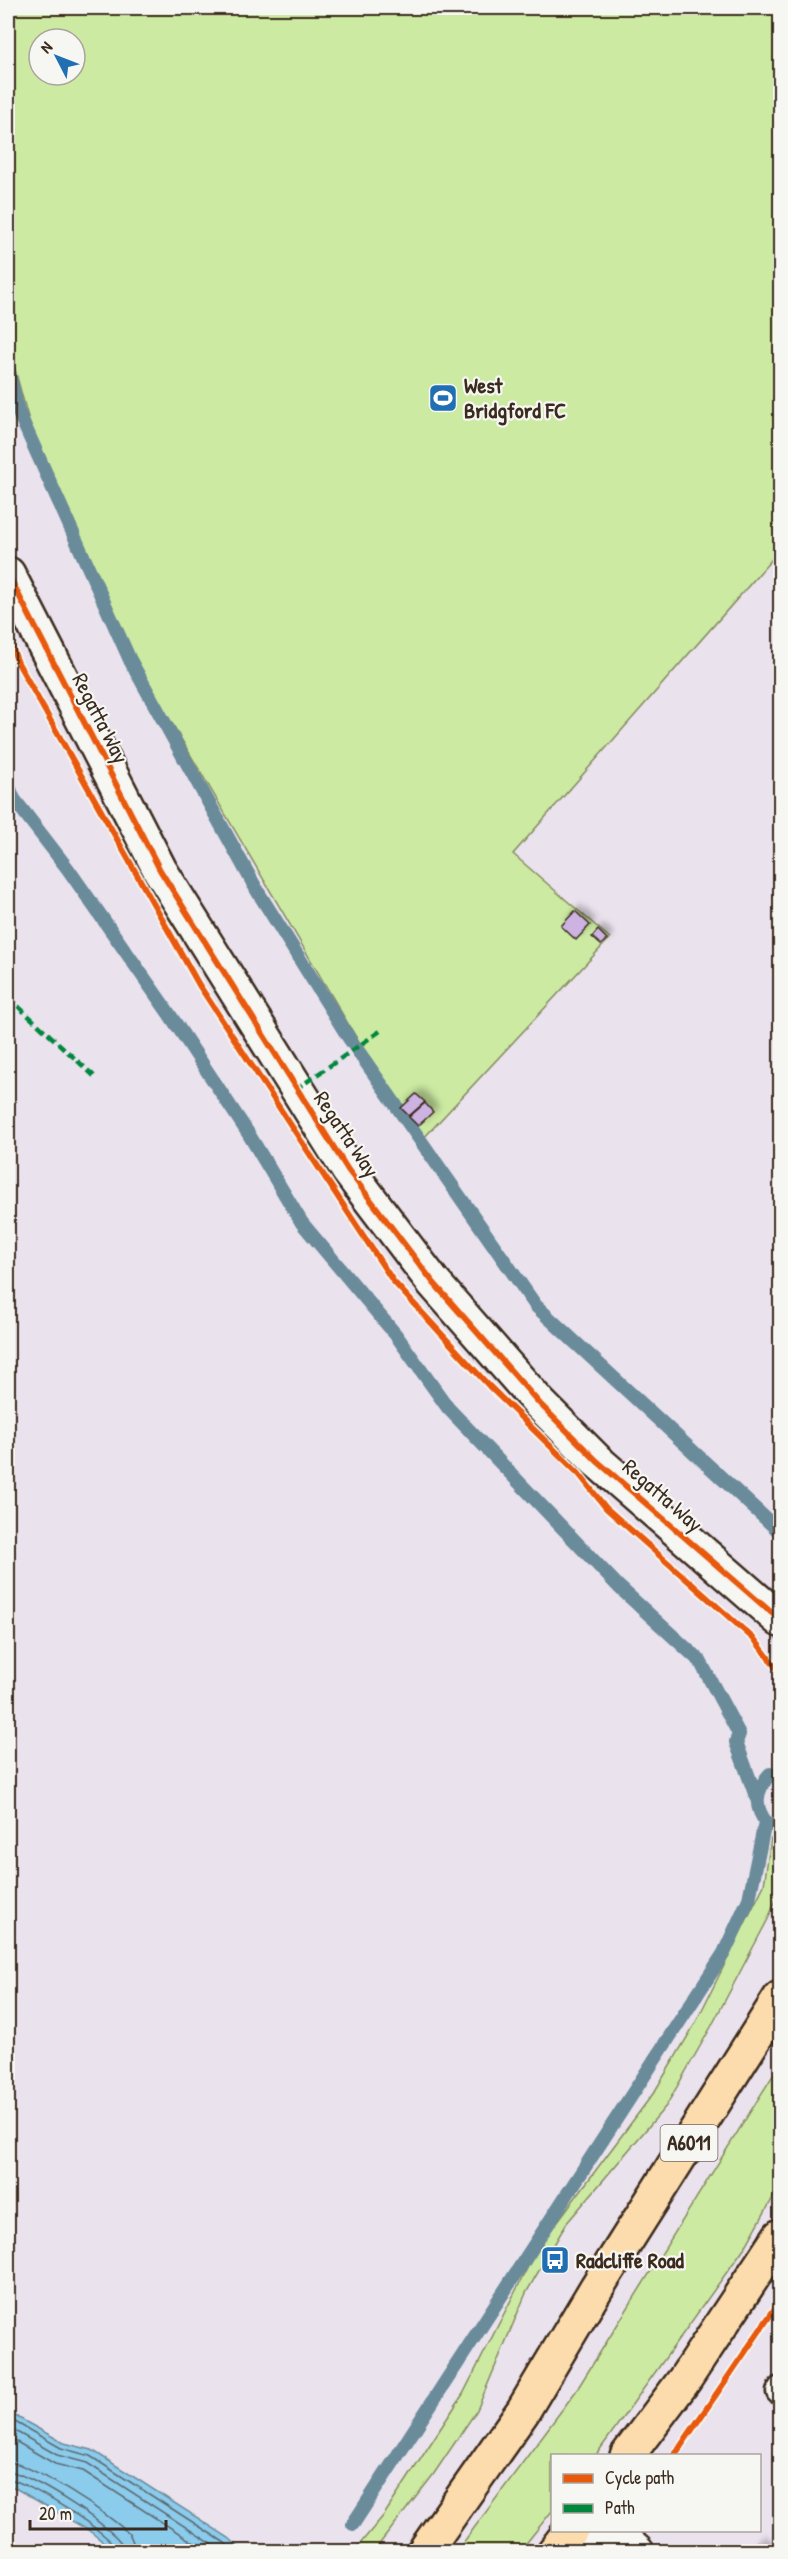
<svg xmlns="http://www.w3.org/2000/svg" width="788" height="2559" viewBox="0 0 788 2559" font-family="'Patrick Hand',sans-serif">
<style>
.green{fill:#cceaa2;stroke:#848a60;stroke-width:1.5;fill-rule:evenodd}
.water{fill:#8bcbec;stroke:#6b8b9a;stroke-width:1.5}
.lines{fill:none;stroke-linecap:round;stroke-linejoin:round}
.shore{stroke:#5b6a70;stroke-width:1.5}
.stream{stroke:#6b8b9a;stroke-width:14}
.building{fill:#cdb3e2;stroke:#3b2a1e;stroke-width:1.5;filter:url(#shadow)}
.service-casing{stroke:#3b2a1e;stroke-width:27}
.minor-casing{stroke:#3b2a1e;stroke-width:38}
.trunk-casing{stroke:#3b2a1e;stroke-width:38}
.service{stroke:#f6f6f2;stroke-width:22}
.minor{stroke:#f6f6f2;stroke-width:33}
.trunk{stroke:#fcdcac;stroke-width:33}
.quiet{stroke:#00873e;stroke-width:4.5;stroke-dasharray:9 4.5;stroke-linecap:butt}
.cycleway-casing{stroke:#f6f6f2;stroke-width:10}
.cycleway{stroke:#e8590c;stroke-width:6}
.labels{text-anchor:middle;stroke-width:4.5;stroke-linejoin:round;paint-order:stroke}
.shield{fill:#f6f6f2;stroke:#73675e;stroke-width:1.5}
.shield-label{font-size:21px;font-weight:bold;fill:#3b2a1e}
.poi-label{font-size:22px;font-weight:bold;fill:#3b2a1e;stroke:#f6f6f2;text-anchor:start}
.street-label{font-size:22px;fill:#3b2a1e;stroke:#f6f6f2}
</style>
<defs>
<filter id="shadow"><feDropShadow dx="5.5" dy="-5.5" stdDeviation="3" flood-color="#0004"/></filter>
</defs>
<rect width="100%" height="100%" fill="#eae2ed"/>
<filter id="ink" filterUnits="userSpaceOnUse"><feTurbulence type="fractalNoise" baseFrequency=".0167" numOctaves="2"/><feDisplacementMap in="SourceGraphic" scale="12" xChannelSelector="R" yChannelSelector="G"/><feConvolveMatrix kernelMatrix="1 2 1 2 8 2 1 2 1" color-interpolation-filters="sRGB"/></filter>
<g filter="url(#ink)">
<g class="green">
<path d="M8 8H780V550L513 854 610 938 421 1141 357 1039 125 643 29 421 8 344ZM39 39H75V75H39Z"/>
<polygon points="771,1838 780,1863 780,1890 768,1919 711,2027 666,2106 566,2224 526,2293 477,2410 433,2475 374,2551 354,2551 384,2515 463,2394 537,2249 655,2091 695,2024 764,1885"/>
<polygon points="780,2064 780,2185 747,2244 596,2455 552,2456 552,2511 520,2551 457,2551 576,2391"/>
</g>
<polygon class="water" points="8,2412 64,2443 92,2450 229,2538 243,2551 115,2551 88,2530 8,2484"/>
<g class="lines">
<g class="shore">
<polyline points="8,2418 61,2448 90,2456 225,2543 234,2552"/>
<polyline points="8,2427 57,2455 87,2463 224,2552"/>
<polyline points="8,2437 55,2464 83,2471 208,2552"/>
<path d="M8 2462C30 2463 113 2516 129 2534 133 2539 134 2545 135 2552"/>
<path d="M8 2471C27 2472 124 2532 126 2552"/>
<path d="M8 2479C25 2480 116 2536 118 2552"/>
</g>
<g class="stream">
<polyline points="8,368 18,411 130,660 258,892 349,1038 536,1306 780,1532"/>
<polyline points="8,784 14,799 68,869 168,1012 248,1133 302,1223 396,1335 448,1408 619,1587 700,1661 739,1734 736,1742 757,1799"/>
<path d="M768 1825C753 1807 755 1791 770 1774"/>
<polyline points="353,2524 724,1953 749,1899 765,1822"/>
</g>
</g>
<g class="building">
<polygon points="575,911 590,925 576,940 561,926"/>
<polygon points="598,930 607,939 601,945 592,937"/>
<polygon points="416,1094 425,1102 409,1116 401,1108"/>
<polygon points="425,1103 433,1112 418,1126 409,1117"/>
<polygon points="758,2542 772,2552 752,2552"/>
</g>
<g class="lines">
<g class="service-casing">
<polyline id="service" points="778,2392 780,2388"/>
</g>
<g class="minor-casing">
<g id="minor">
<polyline points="8,574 160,870 348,1170 433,1282 540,1404 597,1461 780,1620"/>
<polyline points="589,2530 606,2545 629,2545 637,2552"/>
</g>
</g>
<g class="trunk-casing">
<g id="trunk">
<polyline points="627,2456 685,2379 780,2236"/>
<polyline points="424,2552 523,2411 597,2287 780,1998"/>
<polyline points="554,2552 571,2530"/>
</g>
</g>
<use href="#service" class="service"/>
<use href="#minor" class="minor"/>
<use href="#trunk" class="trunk"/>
<g class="quiet">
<polyline points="8,997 94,1076"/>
<polyline points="295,1090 383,1029"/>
</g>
<g class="cycleway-casing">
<g id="cycleway">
<polyline points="8,574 160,870 348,1170 433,1282 540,1404 597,1461 780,1620"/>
<polyline points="8,637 18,663 199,985 393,1281 490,1387 579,1474 606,1508 755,1640 780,1673"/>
<polyline points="674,2456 780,2301"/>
</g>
</g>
<use href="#cycleway" class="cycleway"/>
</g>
</g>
<defs>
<g id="stadium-square" transform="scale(1.5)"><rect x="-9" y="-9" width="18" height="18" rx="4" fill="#1f6fb2" stroke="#f6f6f2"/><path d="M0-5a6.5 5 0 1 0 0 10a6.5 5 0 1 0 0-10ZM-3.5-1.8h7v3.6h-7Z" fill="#fff"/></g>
<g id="bus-square" transform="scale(1.5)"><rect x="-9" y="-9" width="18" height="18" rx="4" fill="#1f6fb2" stroke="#f6f6f2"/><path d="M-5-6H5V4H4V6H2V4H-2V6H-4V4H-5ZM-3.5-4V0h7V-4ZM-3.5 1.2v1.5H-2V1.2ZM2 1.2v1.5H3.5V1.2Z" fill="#fff"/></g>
</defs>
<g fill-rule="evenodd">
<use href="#stadium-square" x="443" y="398"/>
<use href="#bus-square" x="555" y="2260"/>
</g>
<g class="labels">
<rect class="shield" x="660.5" y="2125" width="57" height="36" rx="4.5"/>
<g class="shield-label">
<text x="689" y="2150">A6011</text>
</g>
<g class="poi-label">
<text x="464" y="393">West<tspan x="464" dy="25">Bridgford FC</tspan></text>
<text x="576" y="2268">Radcliffe Road</text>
</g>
<g class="street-label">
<text transform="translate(101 718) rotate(63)" y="8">Regatta Way</text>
<text transform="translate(347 1134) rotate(56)" y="8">Regatta Way</text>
<text transform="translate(663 1495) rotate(41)" y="8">Regatta Way</text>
</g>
</g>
<rect width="788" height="2559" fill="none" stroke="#f6f6f2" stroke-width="30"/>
<rect x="15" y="15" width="758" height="2529" fill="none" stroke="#3b2a1e" stroke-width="2" filter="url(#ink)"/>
<rect x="551" y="2454" width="210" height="78" fill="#f6f6f2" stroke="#aba49d" stroke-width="1.5"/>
<rect x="563" y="2474" width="30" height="9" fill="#e8590c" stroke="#aba49d" stroke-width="1.5"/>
<text x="605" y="2484" font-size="18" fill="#3b2a1e">Cycle path</text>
<rect x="563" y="2504" width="30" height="9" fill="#00873e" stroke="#aba49d" stroke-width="1.5"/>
<text x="605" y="2514" font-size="18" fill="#3b2a1e">Path</text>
<g transform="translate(57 57) rotate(312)"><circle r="28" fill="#f6f6f2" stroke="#aba49d" stroke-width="1.5"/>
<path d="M0-4.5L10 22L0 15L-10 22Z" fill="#1f6fb2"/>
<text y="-9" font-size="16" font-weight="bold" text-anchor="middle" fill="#3b2a1e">N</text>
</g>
<path d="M30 2520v9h136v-9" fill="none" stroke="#3b2a1e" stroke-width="3"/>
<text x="39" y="2520" font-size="18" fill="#3b2a1e" stroke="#f6f6f2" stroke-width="4.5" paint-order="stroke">20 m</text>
</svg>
